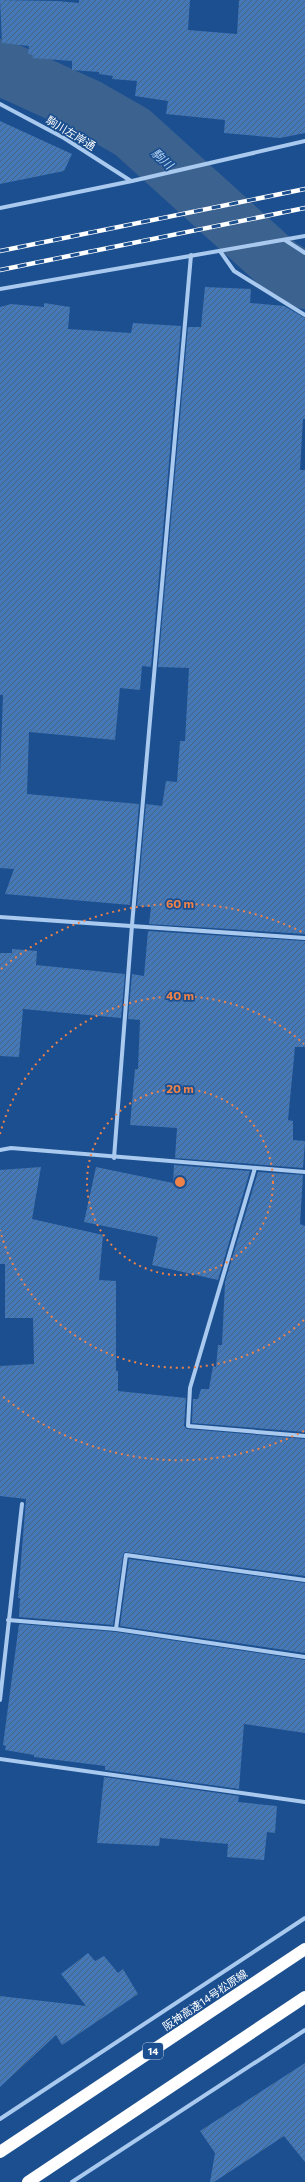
<svg xmlns="http://www.w3.org/2000/svg" width="305" height="2182" viewBox="0 0 305 2182" font-family="Commissioner,'Noto Sans JP',sans-serif">
<style>
.lines{fill:none;stroke-linecap:round;stroke-linejoin:round}
.river{stroke:#3c6290;stroke-width:56}
.building{fill:url(#building-hatch)}
.minor{stroke:#a9c9ee;stroke-width:4}
.motorway{stroke:#fff;stroke-width:12}
.rail-casing{stroke:#fff;stroke-width:4.5}
.rail{stroke:#1b4f8f;stroke-width:3;stroke-dasharray:9;stroke-linecap:butt}
.ring{fill:none;stroke:#ee8249;stroke-width:2;stroke-dasharray:2 4}
.labels{text-anchor:middle;stroke-width:3.5;stroke-linejoin:round;paint-order:stroke}
.shield{fill:#1b4f8f;stroke:#bbcadd;stroke-width:1}
.shield-label{font-size:10px;font-weight:bold;fill:#fff}
.street-label{font-size:11px;fill:#fff;stroke:#1b4f8f}
.water-label{font-size:12px;font-style:italic;fill:#b5d3f5;stroke:#1b4f8f}
.centre{fill:#ee8249;stroke:#1b4f8f;stroke-width:2}
.ring-label{font-size:12px;text-anchor:middle;font-weight:bold;fill:#ee8249;stroke:#1b4f8f;stroke-width:3.5;stroke-linejoin:round;paint-order:stroke}
</style>
<defs>
<pattern id="building-hatch" width="6" height="6" patternUnits="userSpaceOnUse"><rect width="6" height="6" fill="#4478b7"/><path d="M-1 1l2-2M0 6l6-6M5 7l2-2" fill="none" stroke="#486282"/></pattern>
</defs>
<rect width="100%" height="100%" fill="#1b4f8f"/>
<g class="lines">
<polyline class="river" points="0,67 88,107 132,132 280,266 305,281"/>
</g>
<g class="building">
<polygon points="0,0 57,1 79,3 79,0 190,0 188,30 237,34 239,0 305,0 305,133 280,138 224,133 225,120 166,114 168,101 135,96 137,81 112,79 113,76 99,74 99,72 72,70 72,61 32,58 33,55 28,54 29,46 2,43"/>
<polygon points="0,121 72,154 64,171 0,184"/>
<polygon points="205,287 251,289 250,303 284,306 305,318 305,419 303,419 300,470 305,470 305,934 149,924 151,907 137,906 146,804 162,806 166,781 177,782 180,741 185,741 189,668 158,667 188,327 201,327"/>
<polygon points="44,303 70,307 68,329 131,333 133,323 181,326 151,667 142,666 140,690 120,688 115,740 29,732 27,794 139,804 130,905 5,894 14,869 0,868 0,775 3,695 0,695 0,307 11,304 44,307"/>
<polygon points="148,931 305,941 305,1047 295,1047 288,1120 293,1121 293,1140 305,1141 303,1168 175,1158 177,1128 130,1125 135,1069 138,1069 140,1020 128,1019 132,974 144,976"/>
<polygon points="12,949 37,951 36,965 125,974 121,1018 23,1009 19,1057 0,1056 0,953 12,953"/>
<polygon points="174,1165 250,1171 218,1280 152,1265 158,1237 84,1222 96,1167 173,1183"/>
<polygon points="41,1167 32,1219 103,1235 99,1280 116,1281 116,1371 118,1371 118,1391 186,1398 184,1426 187,1429 305,1439 305,1576 125,1552 123,1555 113,1625 19,1617 20,1598 18,1598 26,1499 0,1496 0,1366 34,1364 33,1318 5,1318 5,1264 0,1264 0,1170"/>
<polygon points="258,1172 303,1175 300,1224 305,1226 305,1432 192,1423 193,1399 198,1399 201,1389 209,1389 213,1366 216,1367 218,1345 222,1345 225,1282"/>
<polygon points="129,1559 305,1583 305,1653 120,1626"/>
<polygon points="19,1624 116,1632 305,1660 305,1733 244,1724 239,1789 105,1770 105,1766 34,1757 34,1755 5,1750 6,1746 3,1745"/>
<polygon points="104,1777 239,1796 238,1802 277,1806 275,1833 267,1832 264,1860 227,1857 228,1844 160,1838 159,1846 97,1843"/>
<polygon points="88,1953 95,1961 104,1956 118,1973 123,1969 138,1994 62,2045 56,2035 0,2087 0,1996 86,2006 61,1974"/>
<polygon points="305,2063 305,2162 284,2136 214,2182 210,2182 215,2153 200,2131"/>
</g>
<g class="lines">
<g class="minor">
<polyline points="0,104 64,138 131,181"/>
<polyline points="0,208 132,181 305,141"/>
<polyline points="285,240 305,253"/>
<polyline points="220,251 234,271 305,315"/>
<polyline points="0,289 305,236"/>
<polyline points="0,917 305,938"/>
<polyline points="0,1150 11,1148 305,1172"/>
<polyline points="114,1158 132,925 191,255"/>
<polyline points="255,1168 190,1388 188,1426 305,1436"/>
<polyline points="8,1620 116,1629 305,1657"/>
<polyline points="116,1629 126,1555 305,1580"/>
<polyline points="0,1700 22,1504"/>
<polyline points="0,1759 305,1802"/>
<polyline points="0,2119 305,1918"/>
<polyline points="72,2182 305,2030"/>
</g>
<g class="motorway">
<polyline points="0,2152 305,1949"/>
<polyline points="28,2182 305,1997"/>
</g>
<g class="rail-casing">
<g id="rail">
<polyline points="0,251 305,189"/>
<polyline points="0,270 305,208"/>
</g>
</g>
<use href="#rail" class="rail"/>
</g>
<g class="ring">
<circle cx="180" cy="1182" r="93"/>
<path d="M304 1320A186 186 0 0 1 0 1230M0 1134A186 186 0 0 1 304 1044"/>
<path d="M304 1431A278 278 0 0 1 1 1395M1 969A278 278 0 0 1 304 933"/>
</g>
<g class="labels">
<rect class="shield" x="143" y="2043" width="20" height="16" rx="3"/>
<g class="shield-label">
<text x="153" y="2055">14</text>
</g>
<g class="street-label">
<text transform="translate(71 133) rotate(31)" y="4">駒川左岸通</text>
<text transform="translate(205 2000) rotate(-34)" y="4">阪神高速14号松原線</text>
</g>
<g class="water-label">
<text transform="translate(162 159) rotate(42)" y="4">駒川</text>
</g>
</g>
<circle cx="180" cy="1182" r="6" class="centre"/>
<g class="ring-label">
<text x="180" y="908">60 m</text>
<text x="180" y="1000">40 m</text>
<text x="180" y="1093">20 m</text>
</g>
</svg>
